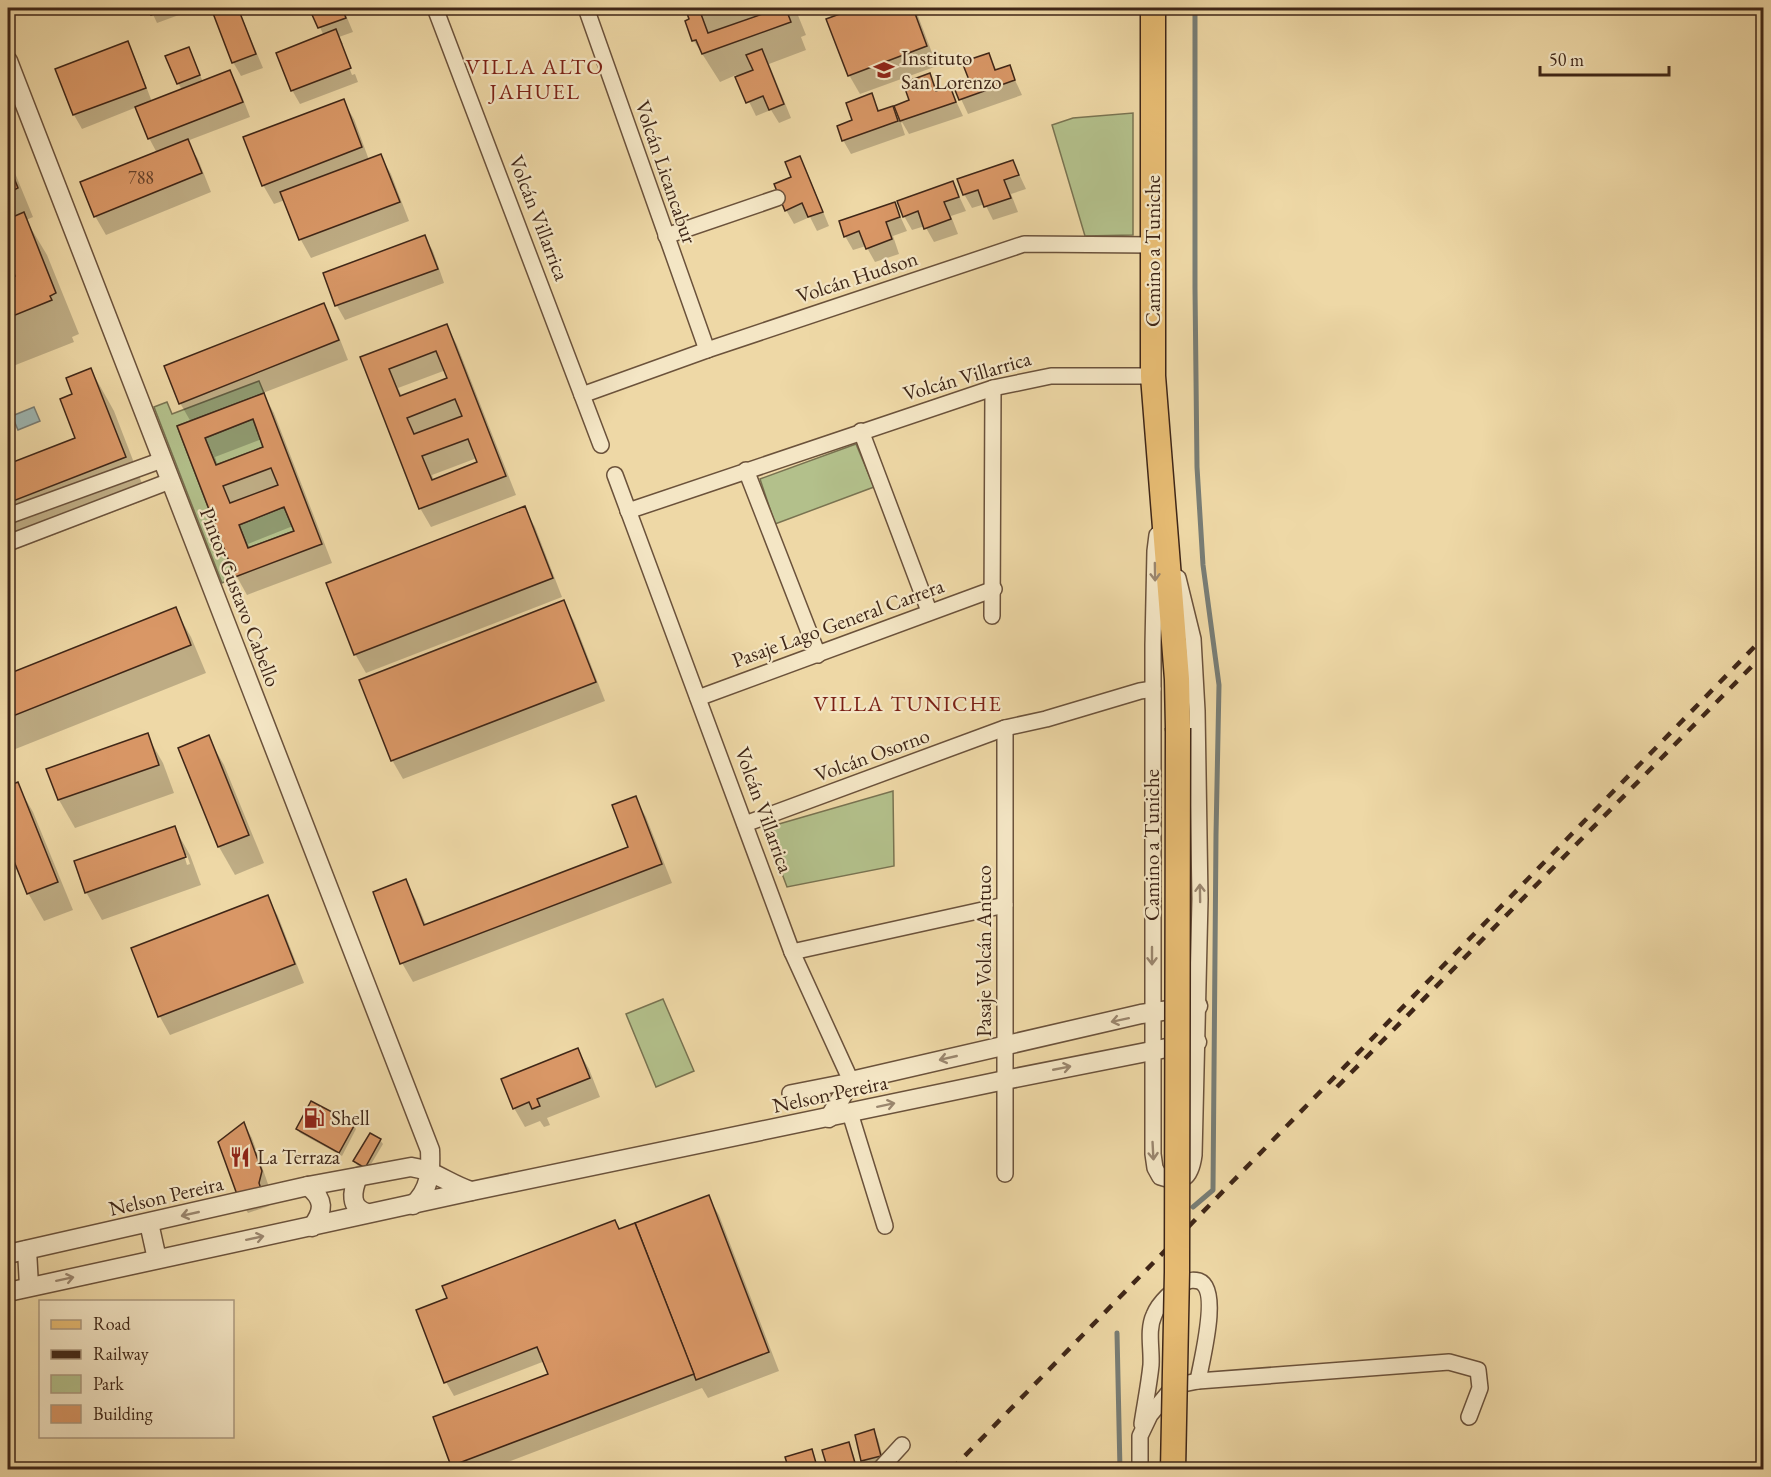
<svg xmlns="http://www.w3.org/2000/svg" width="1771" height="1477" viewBox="0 0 1771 1477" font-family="'EB Garamond',serif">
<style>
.green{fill:#b3c08b;stroke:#797351;stroke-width:1.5}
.water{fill:#9eb7b3;stroke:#787d75;stroke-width:1.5}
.shadow{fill:#0003;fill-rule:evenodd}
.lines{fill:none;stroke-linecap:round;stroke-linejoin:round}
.stream{stroke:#787d75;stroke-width:5}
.building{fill:#d99766;stroke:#3f2617;stroke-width:1.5;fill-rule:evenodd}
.minor-casing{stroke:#6b523b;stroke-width:18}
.tertiary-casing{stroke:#6b523b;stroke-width:21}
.primary-casing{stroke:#3f2617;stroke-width:27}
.minor{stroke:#f4e6c5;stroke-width:15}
.tertiary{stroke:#f4e6c5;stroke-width:18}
.primary{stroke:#e7bc73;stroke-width:24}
.rail{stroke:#3f2617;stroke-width:4.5;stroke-dasharray:10 10;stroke-linecap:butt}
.primary-bridge-casing{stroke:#3f2617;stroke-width:27;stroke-linecap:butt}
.primary-bridge{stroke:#e7bc73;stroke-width:24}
.oneway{stroke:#9a866e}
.labels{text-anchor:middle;stroke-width:4.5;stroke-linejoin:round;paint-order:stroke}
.number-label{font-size:18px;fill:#66422b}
.poi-label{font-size:21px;fill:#3f2617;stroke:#f4e6c5;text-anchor:start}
.street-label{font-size:21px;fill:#3f2617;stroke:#f4e6c5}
.neighbourhood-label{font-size:22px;letter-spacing:1.5px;fill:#7a1f14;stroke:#f4e6c5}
</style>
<rect width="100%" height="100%" fill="#eed8a6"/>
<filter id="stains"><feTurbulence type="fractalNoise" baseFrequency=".00333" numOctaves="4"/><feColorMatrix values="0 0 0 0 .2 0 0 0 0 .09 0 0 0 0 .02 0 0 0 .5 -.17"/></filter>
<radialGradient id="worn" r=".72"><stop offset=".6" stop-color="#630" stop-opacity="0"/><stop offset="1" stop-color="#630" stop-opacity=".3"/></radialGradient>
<g class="green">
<polygon points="1133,113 1133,235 1085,236 1052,125 1073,118"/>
<polygon points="259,381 264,393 177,426 235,577 222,583 154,407 167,402 172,414"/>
<polygon points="253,419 263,447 216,465 205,438"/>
<polygon points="856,444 874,487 775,524 760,479"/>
<polygon points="284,507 294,531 248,548 239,525"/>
<polygon points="893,791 894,866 787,887 765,828"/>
<polygon points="663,999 694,1071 656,1087 626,1014"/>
</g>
<polygon class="water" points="34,407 40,421 18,430 12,416"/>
<g class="shadow">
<polygon points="150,8 198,8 157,23"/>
<polygon points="212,8 238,8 263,68 241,76 233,62"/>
<polygon points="311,8 343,8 353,32 339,37 343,44 340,44 352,75 355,74 358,82 300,104 292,90 324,36"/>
<polygon points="687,8 795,8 806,35 801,37 806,50 769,64 791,118 779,123 771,110 756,116 736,75 720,82 694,41 686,21 691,20"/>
<polygon points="861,8 915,8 937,66 860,94 849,75 828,19"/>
<polygon points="127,43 135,57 152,102 182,90 178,83 193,58 203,82 230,72 238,86 250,117 187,141 198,159 211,192 106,235 95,216 157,153 149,138 137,107 82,129 74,115 57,70"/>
<polygon points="988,54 997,71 1009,67 1022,95 968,114 955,86 970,80"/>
<polygon points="929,75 938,92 950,88 963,116 909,134 902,122 901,123 905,135 851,154 843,140 871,95 880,112 892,108 899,120"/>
<polygon points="343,101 354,119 369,160 380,155 391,174 409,221 311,258 301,240 285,200 274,204 263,185"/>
<polygon points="8,156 33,217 26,220 47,255 79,334 72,337 74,342 8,368 8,281 17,277 8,253 8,235 10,232 8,226"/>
<polygon points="799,158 807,172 829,226 817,231 810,217 794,224 786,210"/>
<polygon points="1013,161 1026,189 1011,194 1018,212 993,220 985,204 972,208 964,194"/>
<polygon points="953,183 966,211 951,216 958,234 934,242 925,226 912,230 904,216"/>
<polygon points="894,203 907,231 893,236 899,254 875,262 866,246 853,250 845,236"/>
<polygon points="425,237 433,251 444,283 345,320 337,306 325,274"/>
<path d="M323 305 334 324 348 360 263 393 274 413 332 563 247 595 237 577 179 427 191 422 180 403ZM262 439 265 447 218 466 215 457ZM293 526 295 532 250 549 248 544Z"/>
<path d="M447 326 457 345 516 495 431 527 420 508 362 358ZM446 370 449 379 402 397 398 388ZM477 458 479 463 434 481 432 475Z"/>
<polygon points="91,370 114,411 148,499 12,551 8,543 8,455 12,464 77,439 74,395"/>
<polygon points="524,508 535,527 562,597 366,673 355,654"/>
<polygon points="563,602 574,621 605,701 403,779 392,760"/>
<polygon points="175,609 191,637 206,673 8,752 8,676"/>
<polygon points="147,735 163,763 174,793 75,828 59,800 48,770"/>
<polygon points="208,737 224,765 264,863 235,875 219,847"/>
<polygon points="17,784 33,812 73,910 44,921 28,893 8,842 8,788"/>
<polygon points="635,798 646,817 672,883 413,982 402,963 406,881 416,900 426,925 630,847"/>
<path d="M174 827 190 855 201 885 102 920 86 892ZM184 855H187L190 864 187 865Z"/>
<polygon points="267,897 278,916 304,983 170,1035 160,1017 133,949"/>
<polygon points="578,1050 589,1069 600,1097 547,1118 550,1125 544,1127 540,1121 525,1127 514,1108"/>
<polygon points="244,1124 252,1138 269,1187 266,1199 269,1206 248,1213 240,1200"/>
<polygon points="353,1125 356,1129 342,1156 300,1133 297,1129"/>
<polygon points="380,1140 383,1144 367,1171 357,1165 355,1161"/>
<polygon points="708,1197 719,1215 779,1371 708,1398 702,1388 487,1470 455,1470 435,1418 550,1375 545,1361 454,1396 446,1382 619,1230"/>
<polygon points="873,1431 878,1439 885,1465 868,1470 863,1461 856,1436"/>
<polygon points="848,1444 853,1453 858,1470 830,1470"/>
</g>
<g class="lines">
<g class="stream">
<polyline points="1193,1207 1213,1190 1216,835 1219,685 1203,565 1197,467 1195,288 1195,8"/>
<polyline points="1117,1333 1120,1470"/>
</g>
</g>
<g class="building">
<polygon points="148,8 170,8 151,15"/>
<polygon points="211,8 238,8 256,54 232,63"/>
<polygon points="309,8 342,8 346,18 318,28"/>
<polygon points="685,8 720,8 701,14 708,33 774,10 774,8 789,8 786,9 791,22 702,54 696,40 692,41 685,21 689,19"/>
<polygon points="856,8 913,8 927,46 848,76 826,19"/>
<polygon points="336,29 351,68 291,91 276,53"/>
<polygon points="128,41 146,88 73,115 55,69"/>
<polygon points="189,47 200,75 177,84 165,56"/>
<polygon points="762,49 784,104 769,110 763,96 746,103 735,77 753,70 746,55"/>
<polygon points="989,53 995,70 1010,65 1015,80 959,100 953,85 969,80 962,62"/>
<polygon points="230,70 243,102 148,139 135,107"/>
<polygon points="930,73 936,91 950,86 956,102 900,121 894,106 909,100 903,83"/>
<polygon points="872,93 878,111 893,106 898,121 842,141 837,126 852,120 846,103"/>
<polygon points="344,99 362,147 262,186 243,137"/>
<polygon points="188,139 202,173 94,217 80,182"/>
<polygon points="381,154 400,202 299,240 280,192"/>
<polygon points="800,156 823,212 808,217 802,203 785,211 774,184 791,177 785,162"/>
<polygon points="1013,160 1019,175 1004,180 1011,198 984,207 978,190 963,195 957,179"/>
<polygon points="8,163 18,188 8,193"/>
<polygon points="953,181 959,197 944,202 951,219 924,229 918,211 903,217 897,201"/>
<polygon points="895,202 900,217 886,222 892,239 866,249 859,231 844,237 839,221"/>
<polygon points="24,212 56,293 50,296 52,300 8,318 8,279 15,276 8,257 8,219"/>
<polygon points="425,235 438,269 335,306 323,273"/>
<polygon points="324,303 339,340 179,404 164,366"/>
<path d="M447 324 506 476 419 509 360 357ZM436 351 447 378 400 396 389 369ZM455 399 462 416 414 434 407 418ZM468 439 477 462 432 480 422 456Z"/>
<polygon points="91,368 126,457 8,503 8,464 75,438 60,399 72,394 66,378"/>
<path d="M264 393 322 544 235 577 177 426ZM253 419 263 447 216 465 205 438ZM271 468 278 485 230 503 223 486ZM284 507 294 531 248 548 239 525Z"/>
<polygon points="525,506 553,578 354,655 326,583"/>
<polygon points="564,600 596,682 391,761 359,680"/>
<polygon points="176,607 191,645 8,718 8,674"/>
<polygon points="148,733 159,765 58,800 46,769"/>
<polygon points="209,735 249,835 218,847 178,748"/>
<polygon points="18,782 58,882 27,894 8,846 8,786"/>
<polygon points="636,796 662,864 400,964 373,892 406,879 424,925 628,847 612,805"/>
<polygon points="175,826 186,857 85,893 74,861"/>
<polygon points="268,895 295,964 158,1017 131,948"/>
<polygon points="578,1048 590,1078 537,1099 540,1106 532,1109 529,1102 513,1109 501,1079"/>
<polygon points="311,1101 355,1124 339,1153 296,1129"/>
<polygon points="244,1122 262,1171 259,1183 262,1192 239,1200 218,1142"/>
<polygon points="370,1133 381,1139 365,1168 353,1161"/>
<polygon points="709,1195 769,1352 696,1380 635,1223"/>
<polygon points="615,1220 619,1229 635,1223 694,1374 451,1466 433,1417 548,1374 537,1347 444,1383 416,1310 447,1298 442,1286"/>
<polygon points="874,1429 881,1456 861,1461 855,1435"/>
<polygon points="849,1442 857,1470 828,1470 822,1450"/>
<polygon points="812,1449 818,1470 789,1470 785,1457"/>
</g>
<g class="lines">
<g class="minor-casing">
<g id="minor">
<polyline points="435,8 601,445"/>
<polyline points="586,8 707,350"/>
<polyline points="666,236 777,198"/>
<polyline points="582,395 707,350 1024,244 1154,245"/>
<polyline points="861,431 929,611"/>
<polyline points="746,470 818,655"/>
<polyline points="615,475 792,952 851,1081 790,1093"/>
<polyline points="628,511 993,388 1051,376 1153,376"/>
<polyline points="8,516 162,460"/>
<path d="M1157 535 1155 551 1153 645V1154L1155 1168 1160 1177C1183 1185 1191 1178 1194 1155L1200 899 1197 711 1193 639 1178 578"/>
<polyline points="8,543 170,481"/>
<polyline points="992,616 993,388"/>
<polyline points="698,698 994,589"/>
<polyline points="1005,728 1005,1174"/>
<polyline points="745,824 1005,728 1046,719 1140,691 1153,689"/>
<polyline points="792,952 1005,905"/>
<polyline points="850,1113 885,1226"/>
<path d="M1142 1424C1145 1404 1149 1385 1151 1365 1152 1349 1147 1330 1154 1315 1159 1302 1174 1289 1186 1282 1189 1280 1195 1280 1199 1281 1221 1289 1201 1362 1198 1381"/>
<polyline points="879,1470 902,1445"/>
<polyline points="1140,1470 1140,1436 1150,1415 1169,1392 1178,1385 1198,1381 1449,1362 1478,1370 1480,1388 1469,1417"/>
</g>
</g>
<g class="tertiary-casing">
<g id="tertiary">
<path d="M8 61 430 1150C431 1171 430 1190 413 1205"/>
<polyline points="829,1118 851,1081 1141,1014 1198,1006"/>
<path d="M358 1177C352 1191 349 1208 367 1213"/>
<path d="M308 1186C325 1200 324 1210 312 1227"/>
<polyline points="149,1223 157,1259"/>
<polyline points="27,1250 29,1286"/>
<path d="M8 1254 308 1186 411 1167C434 1170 449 1184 471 1191"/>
<polyline points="8,1292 472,1191 1005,1080 1197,1042"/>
</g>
</g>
<g class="primary-casing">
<polyline id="primary" points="1153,8 1153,376 1177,679 1178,728"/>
</g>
<use href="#minor" class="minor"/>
<use href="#tertiary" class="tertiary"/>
<use href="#primary" class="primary"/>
<g class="rail">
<polyline points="1337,1087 1764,654"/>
<polyline points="951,1470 1764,637"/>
</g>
<g class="primary-bridge-casing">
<polyline id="primary-bridge" points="1173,1470 1177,1272 1178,728"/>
</g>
<use href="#primary-bridge" class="primary-bridge"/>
</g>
<defs><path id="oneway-shaft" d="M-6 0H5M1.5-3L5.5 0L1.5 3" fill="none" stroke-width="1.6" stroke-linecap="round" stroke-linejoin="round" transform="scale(1.5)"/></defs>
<g class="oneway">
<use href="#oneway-shaft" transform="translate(1155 572) rotate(89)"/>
<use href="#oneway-shaft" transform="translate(1200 893) rotate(-91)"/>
<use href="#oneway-shaft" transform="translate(1152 956) rotate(90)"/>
<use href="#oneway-shaft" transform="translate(1120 1020) rotate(168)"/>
<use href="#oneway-shaft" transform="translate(948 1058) rotate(167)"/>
<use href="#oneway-shaft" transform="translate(1062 1068) rotate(-11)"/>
<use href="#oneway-shaft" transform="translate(886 1105) rotate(-12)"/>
<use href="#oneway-shaft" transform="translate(1153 1151) rotate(87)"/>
<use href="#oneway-shaft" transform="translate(190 1214) rotate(167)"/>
<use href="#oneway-shaft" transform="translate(255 1238) rotate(-12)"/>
<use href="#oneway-shaft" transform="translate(65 1279) rotate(-12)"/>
</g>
<defs>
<g id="school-bare" transform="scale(1.62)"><path d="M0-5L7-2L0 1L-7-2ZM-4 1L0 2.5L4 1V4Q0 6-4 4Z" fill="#8f2418" stroke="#f4e6c5" stroke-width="2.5" paint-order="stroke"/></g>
<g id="fuel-bare" transform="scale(1.62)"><path d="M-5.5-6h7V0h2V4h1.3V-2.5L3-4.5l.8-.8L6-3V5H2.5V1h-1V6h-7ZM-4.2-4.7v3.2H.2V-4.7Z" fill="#8f2418" stroke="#f4e6c5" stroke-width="2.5" paint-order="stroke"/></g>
<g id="restaurant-bare" transform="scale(1.62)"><path d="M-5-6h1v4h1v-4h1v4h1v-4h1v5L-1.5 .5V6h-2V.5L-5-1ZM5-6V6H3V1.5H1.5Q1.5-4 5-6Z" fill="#8f2418" stroke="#f4e6c5" stroke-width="2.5" paint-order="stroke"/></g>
</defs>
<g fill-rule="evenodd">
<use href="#school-bare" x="884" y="70"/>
<use href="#fuel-bare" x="314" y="1118"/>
<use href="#restaurant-bare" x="240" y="1157"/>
</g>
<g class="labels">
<g class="number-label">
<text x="141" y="184">788</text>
</g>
<g class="poi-label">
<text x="901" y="65">Instituto<tspan x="901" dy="24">San Lorenzo</tspan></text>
<text x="331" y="1125">Shell</text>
<text x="257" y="1164">La Terraza</text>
</g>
<g class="street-label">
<text transform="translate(666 172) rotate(71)" y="7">Volcán Licancabur</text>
<text transform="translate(539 218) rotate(69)" y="7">Volcán Villarrica</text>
<text transform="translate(1153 251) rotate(-90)" y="7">Camino a Tuniche</text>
<text transform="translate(857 277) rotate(-18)" y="7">Volcán Hudson</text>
<text transform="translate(967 376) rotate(-16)" y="7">Volcán Villarrica</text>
<text transform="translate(240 597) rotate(69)" y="7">Pintor Gustavo Cabello</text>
<text transform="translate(838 623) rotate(-20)" y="7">Pasaje Lago General Carrera</text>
<text transform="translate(872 755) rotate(-20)" y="7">Volcán Osorno</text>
<text transform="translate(764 810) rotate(70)" y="7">Volcán Villarrica</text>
<text transform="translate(1152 845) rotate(-90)" y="7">Camino a Tuniche</text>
<text transform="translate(984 951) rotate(-90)" y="7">Pasaje Volcán Antuco</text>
<text transform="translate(830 1094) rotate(-12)" y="7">Nelson Pereira</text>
<text transform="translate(166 1196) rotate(-13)" y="7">Nelson Pereira</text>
</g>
<g class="neighbourhood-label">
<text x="535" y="74">VILLA ALTO<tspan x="535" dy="25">JAHUEL</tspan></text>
<text x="908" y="711">VILLA TUNICHE</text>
</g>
</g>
<rect width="1771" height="1477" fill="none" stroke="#eed8a6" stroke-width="30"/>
<rect x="9" y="9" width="1753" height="1459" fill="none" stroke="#3f2617" stroke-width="3"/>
<rect x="15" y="15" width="1741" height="1447" fill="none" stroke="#3f2617" stroke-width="1.5"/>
<rect x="39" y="1300" width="195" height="138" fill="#f4e6c5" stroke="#ac997f" stroke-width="1.5"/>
<rect x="51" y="1320" width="30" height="9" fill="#e7bc73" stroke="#ac997f" stroke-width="1.5"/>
<text x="93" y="1330" font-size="18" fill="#3f2617">Road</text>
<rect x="51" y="1350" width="30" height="9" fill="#3f2617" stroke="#ac997f" stroke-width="1.5"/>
<text x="93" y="1360" font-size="18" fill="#3f2617">Railway</text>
<rect x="51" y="1375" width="30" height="18" fill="#b3c08b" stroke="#ac997f" stroke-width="1.5"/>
<text x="93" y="1390" font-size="18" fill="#3f2617">Park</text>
<rect x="51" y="1405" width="30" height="18" fill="#d99766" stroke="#ac997f" stroke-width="1.5"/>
<text x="93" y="1420" font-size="18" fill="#3f2617">Building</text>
<path d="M1540 66v9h129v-9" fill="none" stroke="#3f2617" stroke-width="3"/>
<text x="1549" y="66" font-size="18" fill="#3f2617" stroke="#f4e6c5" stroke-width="4.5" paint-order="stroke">50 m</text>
<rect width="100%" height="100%" filter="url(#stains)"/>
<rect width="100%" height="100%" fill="url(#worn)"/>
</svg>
